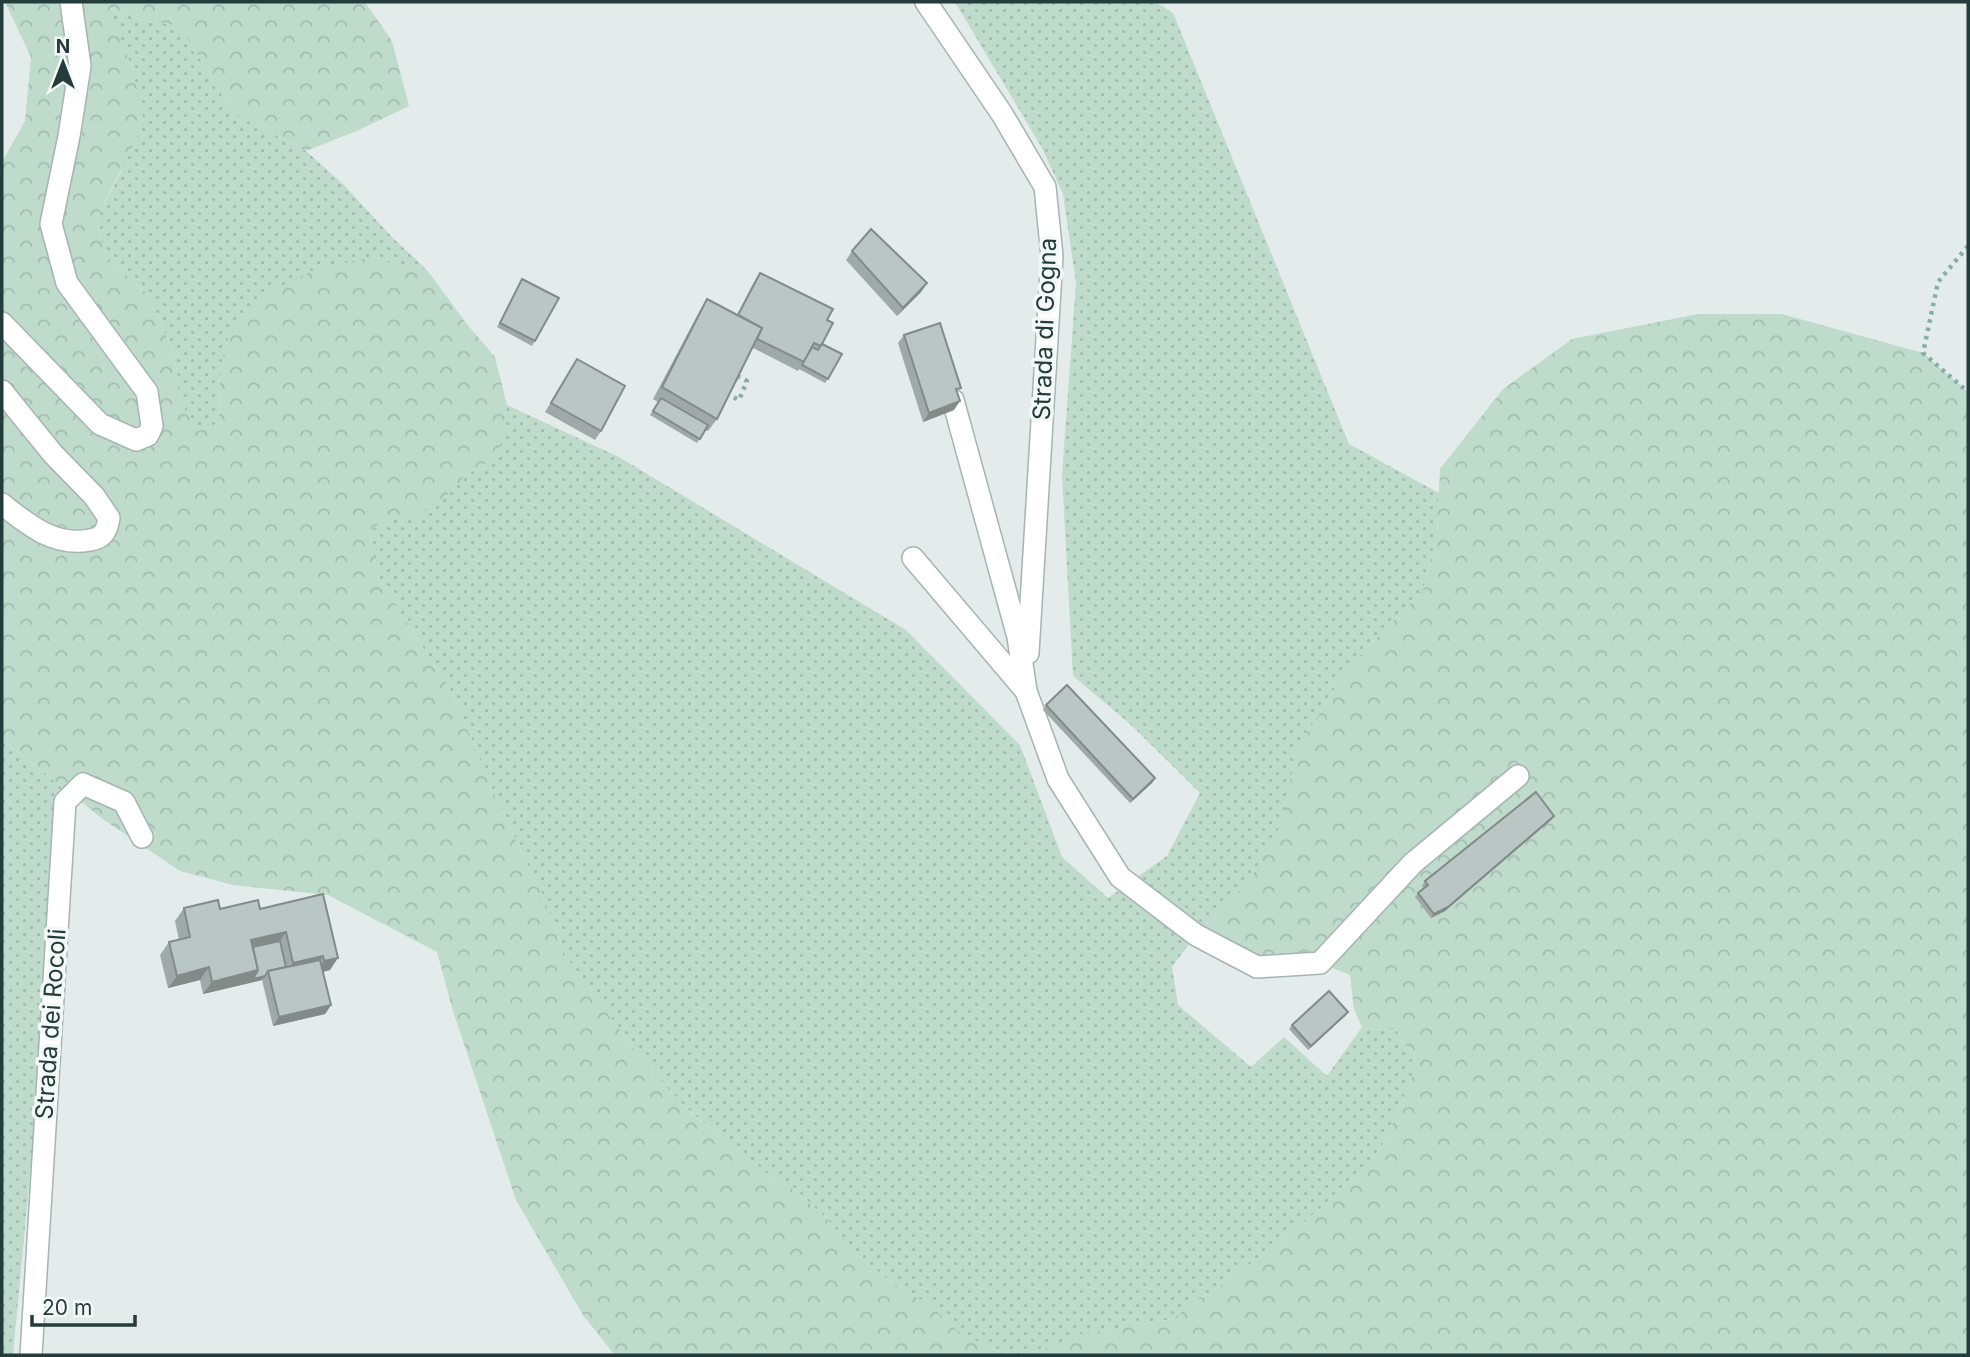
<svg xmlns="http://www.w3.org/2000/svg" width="1970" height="1357" viewBox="0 0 1970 1357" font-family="Inter,sans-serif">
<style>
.grass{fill:url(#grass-dots)}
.forest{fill:url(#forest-crowns)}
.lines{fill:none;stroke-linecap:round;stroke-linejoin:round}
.street-casing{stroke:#a6b4b2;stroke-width:24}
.path{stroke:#86ada9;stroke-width:4.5;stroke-dasharray:3.5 5;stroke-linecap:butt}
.street{stroke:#fff;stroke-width:21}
.wall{fill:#9faaa8}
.shaded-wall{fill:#828b88}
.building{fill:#b9c6c3;stroke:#828b88;stroke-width:2}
.labels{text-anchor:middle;stroke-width:7;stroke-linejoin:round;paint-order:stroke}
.street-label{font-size:24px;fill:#243c3b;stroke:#f4f9f7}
</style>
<defs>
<pattern id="grass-dots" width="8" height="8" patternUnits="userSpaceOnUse" patternTransform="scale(1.75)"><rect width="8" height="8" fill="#bedbcc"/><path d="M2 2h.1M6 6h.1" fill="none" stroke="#a3bdb0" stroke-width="1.8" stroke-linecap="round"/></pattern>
<pattern id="forest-crowns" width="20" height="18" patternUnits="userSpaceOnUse" patternTransform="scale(1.75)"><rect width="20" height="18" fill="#bedbcc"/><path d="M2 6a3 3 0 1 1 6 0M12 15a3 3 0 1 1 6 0" fill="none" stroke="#a3bdb0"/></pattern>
</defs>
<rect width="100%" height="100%" fill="#e3ecea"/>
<g class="grass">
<polygon points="955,2 1156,2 1173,13 1349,444 1439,493 1437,535 1423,590 1346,670 1295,753 1285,819 1250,879 1196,935 1172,967 1178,1005 1251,1067 1284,1037 1327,1076 1362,1027 1381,1030 1396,1029 1403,1042 1416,1058 1411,1080 1385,1141 1369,1164 1287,1238 1172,1319 1076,1335 1057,1345 1021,1355 990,1349 957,1330 932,1307 886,1278 856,1254 826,1218 799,1193 766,1173 724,1141 681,1103 644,1062 566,957 543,896 493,792 454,696 377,576 369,531 389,518 446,496 465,476 498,455 507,405 619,457 906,630 1020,745 1062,857 1108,898 1167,856 1200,793 1130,724 1073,676 1062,475 1076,283 1063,194 1042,148"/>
<polygon points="109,8 146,21 180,26 233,113 306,151 343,184 393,238 427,270 373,257 220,369 219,423 198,431 182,405 174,354 149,296 106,256 96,220 121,172 133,71"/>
<polygon points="2,739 72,795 65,802 13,1355 2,1355"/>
</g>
<polygon class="forest" points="5,2 365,2 392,41 409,106 359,130 306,151 233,113 180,26 146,21 110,8 133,71 144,124 96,220 106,256 149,296 174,354 182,405 198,431 219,423 220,369 231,327 268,293 316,269 373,257 427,270 466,323 495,357 507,405 499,455 465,476 446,496 413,519 389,518 369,531 377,576 454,696 493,792 543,896 566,957 644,1062 687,1109 724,1141 766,1173 799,1193 826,1218 856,1254 886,1278 932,1307 957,1330 990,1349 1021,1355 1057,1345 1075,1335 1172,1319 1287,1238 1369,1164 1385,1141 1411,1080 1416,1058 1403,1042 1396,1029 1381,1030 1362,1027 1354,1009 1350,975 1320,963 1257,967 1196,935 1250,879 1284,819 1295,753 1346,670 1423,590 1437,535 1440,469 1503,389 1572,339 1698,314 1782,314 1923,353 1968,392 1968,1355 618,1355 613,1353 583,1315 516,1200 453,1011 437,952 328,895 233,885 180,871 104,820 2,739 2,162 25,121 31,57"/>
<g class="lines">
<g class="street-casing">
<g id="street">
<polyline points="926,2 1002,114 1045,187 1052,256 1028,653"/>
<polyline points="2,323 100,424 136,440 148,435 152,426 147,392 67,283 51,224 69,136 80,66 71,2"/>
<path d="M2 391 53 454 94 496 109 518C107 530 104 538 90 540 55 547 28 525 2 504"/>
<polyline points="953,400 1018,637 1026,691 1058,779 1120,877 1196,935 1257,967 1320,963 1413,863 1518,776"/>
<polyline points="913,558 1026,691"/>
<polyline points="31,1355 65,802 83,784 124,802 142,837"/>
</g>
</g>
<g class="path">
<polyline points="1968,246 1938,282 1923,353 1968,392"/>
<polygon points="737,376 747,381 739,400 727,394"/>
</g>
<use href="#street" class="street"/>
</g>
<g class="wall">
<polygon points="852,251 927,283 921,292 897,316 846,260"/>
<polygon points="760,273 827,320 822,344 828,379 825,383 799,369 798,371 753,348 717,419 708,431 705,430 697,443 650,415 658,402 653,399 699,312 707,299 737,315 754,282"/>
<polygon points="522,279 535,341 532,346 497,327"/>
<polygon points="904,335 957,393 954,410 923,422 898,343"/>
<polygon points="577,359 601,431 595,440 545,412"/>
<polygon points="1046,705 1155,778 1152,783 1130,803 1043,710"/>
<polygon points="1554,816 1551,820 1445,911 1431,918 1415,897 1418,893 1424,888 1422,886 1425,881"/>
<polygon points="323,894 330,970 323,972 331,1005 325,1014 273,1026 262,980 203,994 200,980 168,988 160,955 169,942 179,940 175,921 184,908 260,909"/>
<polygon points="1348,1012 1345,1016 1308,1050 1289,1029 1292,1025"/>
</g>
<g class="shaded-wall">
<polygon points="927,283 921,292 897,316 903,308"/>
<polygon points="960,401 954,410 923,422 929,413"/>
<polygon points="1155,778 1152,783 1130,803 1133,799"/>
<polygon points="1554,816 1551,820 1445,911 1431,918 1434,914"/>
<polygon points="286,932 277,945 246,952 251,940"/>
<polygon points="323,956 314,969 287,971 293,963"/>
<polygon points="338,958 330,970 315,974 324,961"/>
<polygon points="209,967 200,980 168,988 177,976"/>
<polygon points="258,970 265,976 262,980 203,994 212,982"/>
<polygon points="331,1005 325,1014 273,1026 279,1017"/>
<polygon points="1348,1012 1345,1016 1308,1050 1311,1046"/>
</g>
<g class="building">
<polygon points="871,229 927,283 903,308 852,251"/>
<polygon points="760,273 833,309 827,320 833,323 821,346 814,343 804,362 757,339 762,328 738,315"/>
<polygon points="522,279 559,298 535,341 500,323"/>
<polygon points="707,299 762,328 717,419 662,387"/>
<polygon points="940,323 961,388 956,389 960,401 929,413 904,335"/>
<polygon points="822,344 842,354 828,379 802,365 812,347 818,350"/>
<polygon points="577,359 625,386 601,431 551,403"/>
<polygon points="661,398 708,425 700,439 653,411"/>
<polygon points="1067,685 1155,778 1133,799 1046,705"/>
<polygon points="1536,792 1554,816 1448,907 1434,914 1418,893 1428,885 1425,881"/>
<polygon points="323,894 338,958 324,961 323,956 293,963 286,932 251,940 258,970 212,982 209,967 177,976 169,942 190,937 184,908 218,900 220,909 258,900 260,909"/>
<polygon points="280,941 286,967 268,971 265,976 253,979 258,970 253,947"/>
<polygon points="320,960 331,1005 279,1017 268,971"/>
<polygon points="1329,991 1348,1012 1311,1046 1292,1025"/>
</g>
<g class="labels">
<g class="street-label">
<text transform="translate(1045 329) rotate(-88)" y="8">Strada di Gogna</text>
<text transform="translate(51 1024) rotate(-86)" y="8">Strada dei Rocoli</text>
</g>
</g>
<rect width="1970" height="1357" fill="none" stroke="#243c3b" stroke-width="7"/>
<g transform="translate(63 63)" stroke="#f4f9f7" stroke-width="5" paint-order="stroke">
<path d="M0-5L12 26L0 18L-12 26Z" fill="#243c3b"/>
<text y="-10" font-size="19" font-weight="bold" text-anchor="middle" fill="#243c3b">N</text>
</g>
<path d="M32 1315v10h103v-10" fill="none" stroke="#243c3b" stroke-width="3.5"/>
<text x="42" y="1315" font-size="21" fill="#243c3b" stroke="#f4f9f7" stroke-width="5" paint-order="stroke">20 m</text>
</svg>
